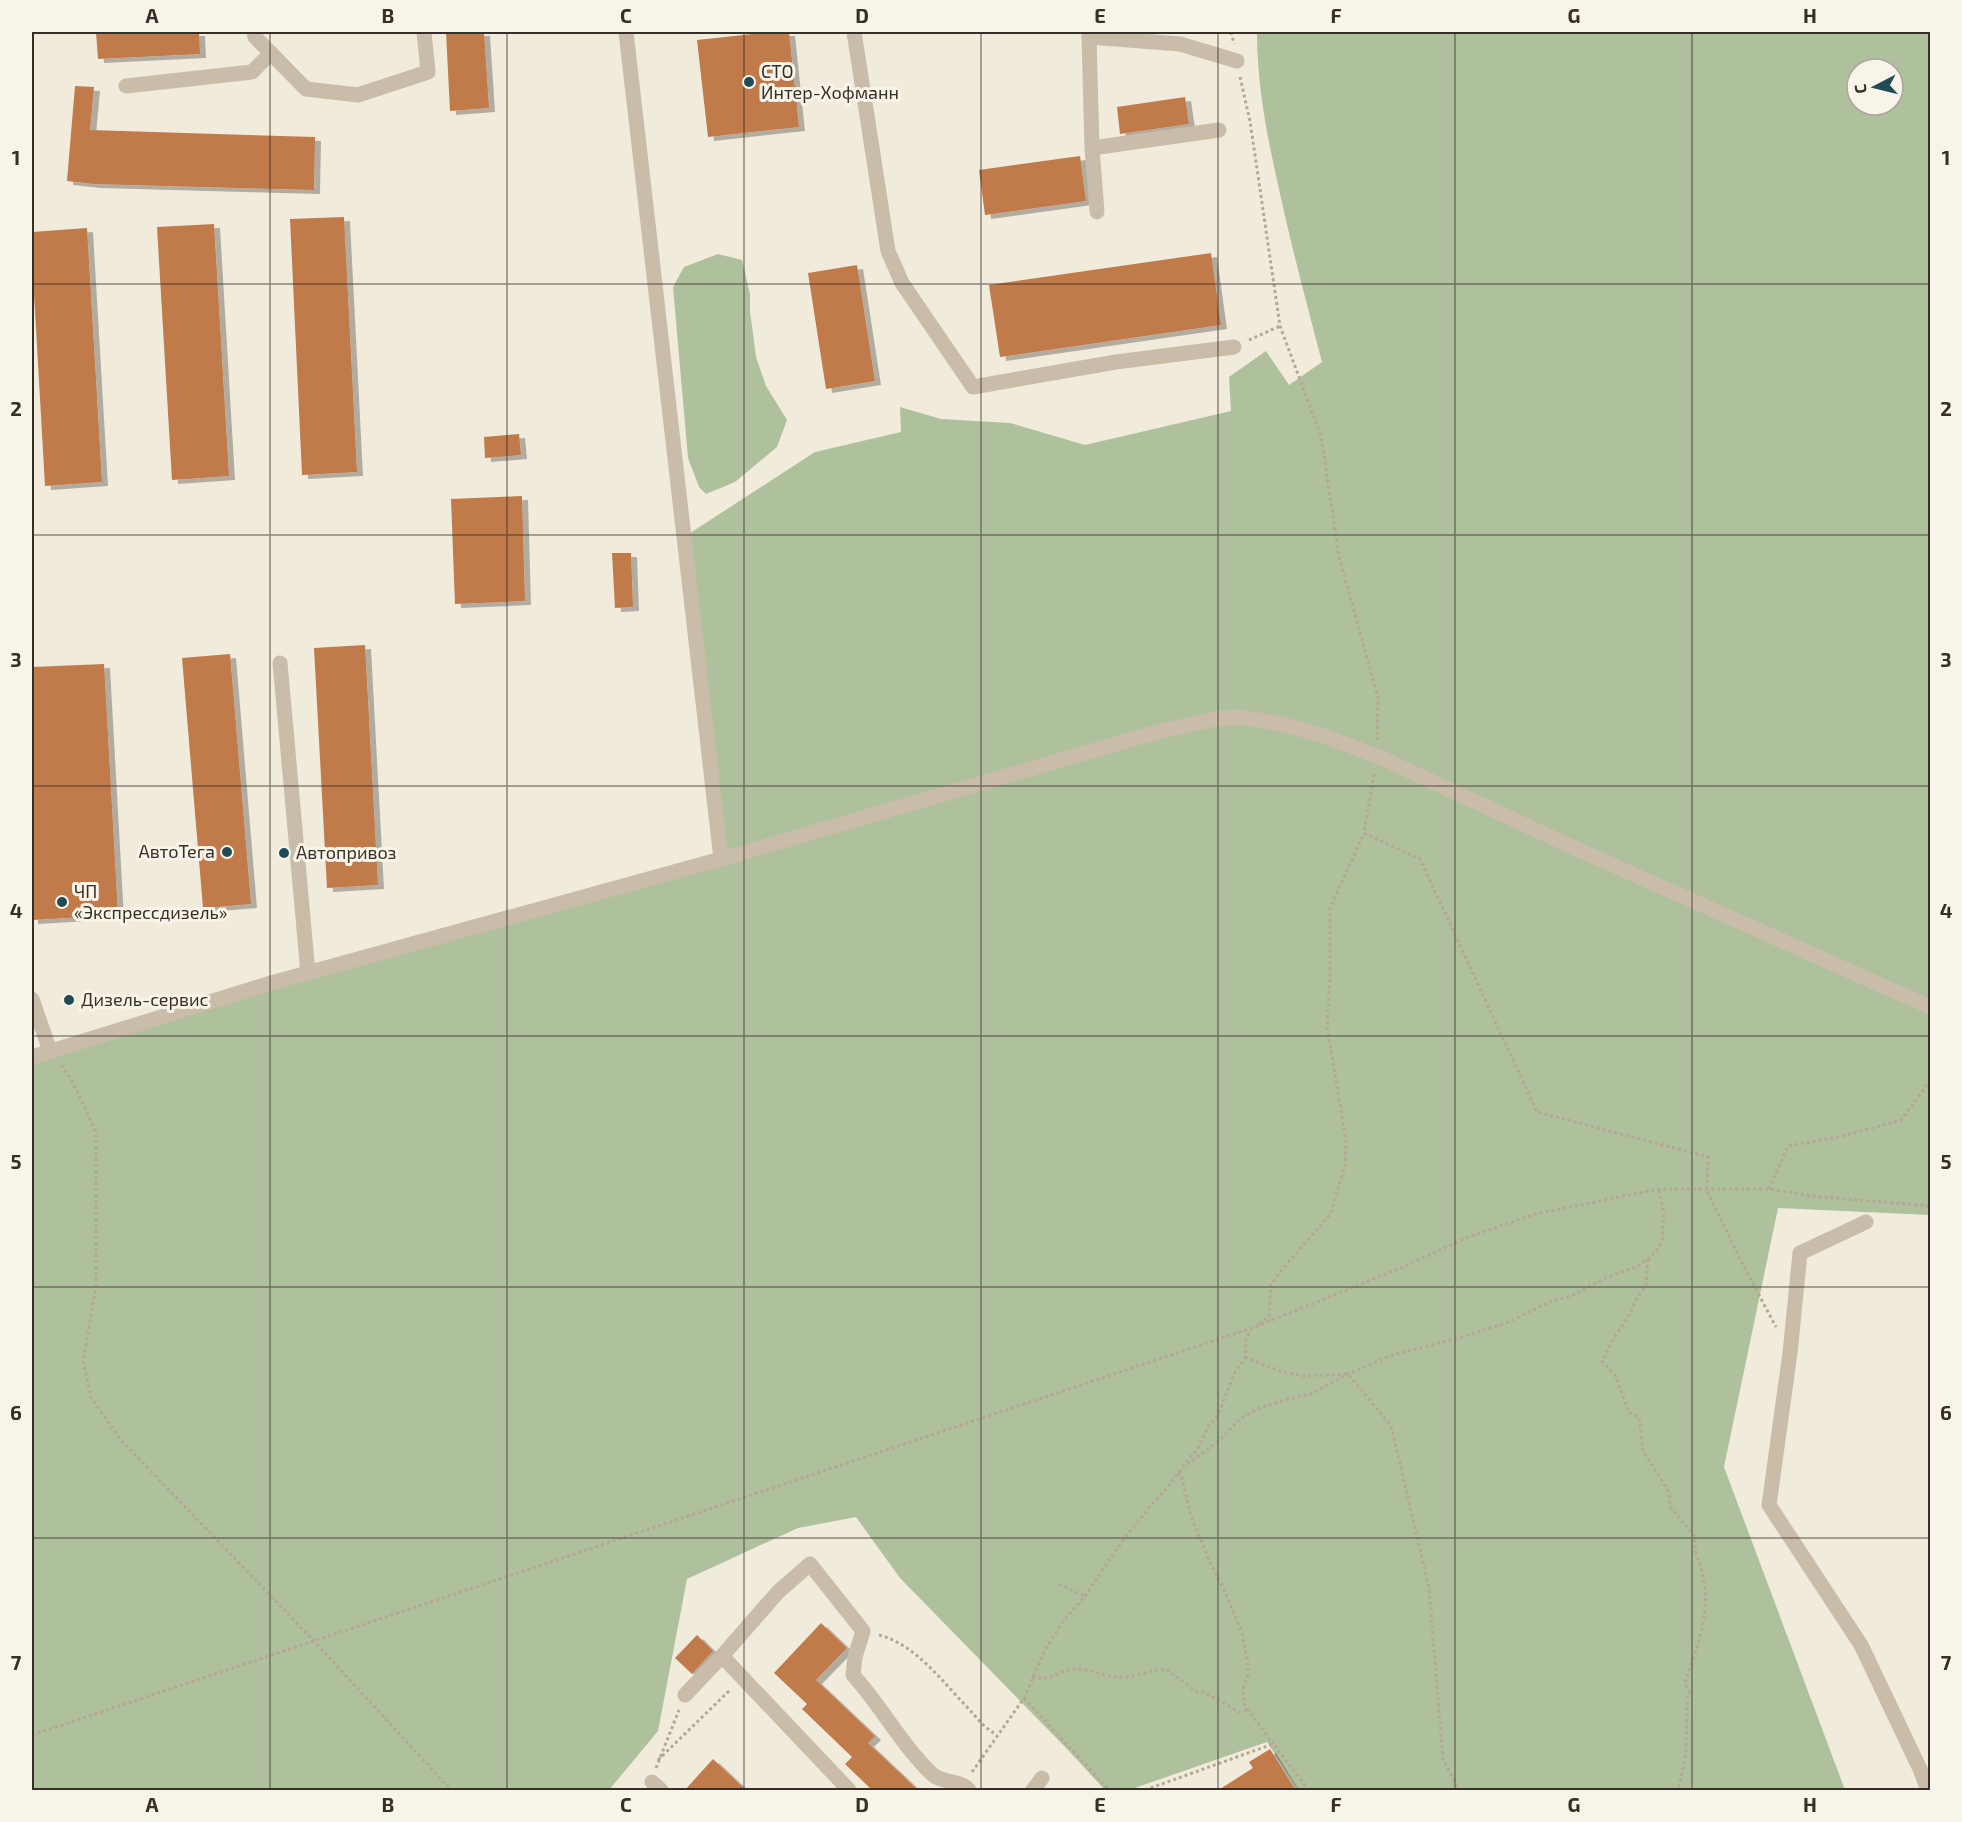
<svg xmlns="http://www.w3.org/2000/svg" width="1962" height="1822" viewBox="0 0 1962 1822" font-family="'Exo 2',sans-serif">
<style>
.green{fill:#afc09d;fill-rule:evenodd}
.building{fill:#c17a4a;filter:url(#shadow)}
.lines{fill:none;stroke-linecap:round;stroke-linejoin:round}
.path{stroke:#b5a793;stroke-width:3;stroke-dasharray:3 3;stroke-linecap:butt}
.minor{stroke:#c9bca9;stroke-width:15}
.grid{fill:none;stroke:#362f28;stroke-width:1.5;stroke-opacity:0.55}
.poi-dot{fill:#1f4a56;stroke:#f9f4e9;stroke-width:2}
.labels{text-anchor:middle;stroke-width:6;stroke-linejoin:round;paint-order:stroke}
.poi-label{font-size:18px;fill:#362f28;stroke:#f9f4e9;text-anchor:start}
.neatline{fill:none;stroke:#362f28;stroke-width:2}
.grid-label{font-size:20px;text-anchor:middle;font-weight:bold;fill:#362f28}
</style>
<defs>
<filter id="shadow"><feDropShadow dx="6" dy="4" stdDeviation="0" flood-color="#0004"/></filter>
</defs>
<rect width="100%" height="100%" fill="#f1ebdc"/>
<g class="green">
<path d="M1257 32H1930V1215L1778 1208 1724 1467 1845 1790H1298L1267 1742 1129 1790H1105L1069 1751 900 1578 856 1517 798 1528 687 1579 658 1731 609 1790H32V1057L721 859 684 537 815 452 901 432 900 407 941 419 1010 423 1085 445 1231 411 1229 377 1266 351 1289 385 1322 362C1306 301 1290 241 1277 180 1266 131 1257 82 1257 32ZM1857 69H1893V105H1857Z"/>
<polygon points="718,254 742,260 750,294 750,311 756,357 766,386 787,420 777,447 735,482 706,494 699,487 688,458 673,287 684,267"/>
</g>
<g class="building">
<polygon points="96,32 199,32 200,54 98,59"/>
<polygon points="446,32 484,32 489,108 450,111"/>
<polygon points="772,32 789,32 799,127 708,137 697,40"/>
<polygon points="75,86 94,87 90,130 315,137 314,190 94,184 67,181"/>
<polygon points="1185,97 1189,124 1120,134 1117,107"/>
<polygon points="1080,156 1086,201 985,215 979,170"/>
<polygon points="344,217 357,472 302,475 290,219"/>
<polygon points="214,224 229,476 172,480 157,227"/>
<polygon points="87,228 102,482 45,486 32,259 32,232"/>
<polygon points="1211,253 1221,325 1000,357 989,285"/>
<polygon points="857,265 875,381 826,389 808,273"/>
<polygon points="519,434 521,455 485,458 484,437"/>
<polygon points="522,496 525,601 455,604 451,499"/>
<polygon points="612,553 631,553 633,607 615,608"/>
<polygon points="365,645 378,885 327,888 314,648"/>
<polygon points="230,654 251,904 203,908 182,658"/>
<polygon points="104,664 118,915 32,920 32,667"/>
<polygon points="821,1623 847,1648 816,1680 875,1736 868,1743 919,1791 873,1791 845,1764 852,1757 802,1709 807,1704 774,1673"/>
<polygon points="697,1635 713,1651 692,1674 675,1658"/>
<polygon points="1270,1749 1296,1791 1217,1791 1253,1768 1249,1762"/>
<polygon points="713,1759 747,1791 684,1791"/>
</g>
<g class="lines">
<g class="path">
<polyline points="1231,32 1234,44"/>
<polyline points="1240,77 1250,121 1280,326 1321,436 1339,557 1378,697 1377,740"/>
<polyline points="1249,340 1280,326"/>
<polyline points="1374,774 1364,833 1420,859 1537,1112 1708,1157 1707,1191 1741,1261 1776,1327"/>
<polyline points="61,1065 73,1082 96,1132 96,1287 83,1361 91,1397 120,1439 313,1640 451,1790"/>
<polyline points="1769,1189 1788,1146 1839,1137 1901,1120 1930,1081"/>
<path d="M1648 1259 1646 1286 1637 1298 1628 1317 1613 1339 1602 1361 1616 1377 1629 1413 1639 1417 1643 1451 1669 1492 1670 1507 1695 1536C1694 1556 1701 1563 1704 1582 1710 1616 1696 1651 1685 1683L1690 1693 1687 1698 1686 1753 1679 1787 1681 1790"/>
<polyline points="1259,1324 1269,1316 1271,1285 1279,1273 1331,1213 1345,1165 1346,1141 1327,1026 1330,980 1330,908 1364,833"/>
<polyline points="1245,1357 1280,1371 1304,1376 1348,1374 1391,1426 1429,1588 1443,1759 1459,1790"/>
<polyline points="1187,1464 1219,1441 1240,1419 1257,1409 1289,1399 1311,1394 1348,1374 1390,1356 1462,1337 1506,1323 1551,1301 1571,1296 1605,1278 1638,1266 1648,1259 1659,1248 1662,1240 1664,1214 1659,1189"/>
<polyline points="1178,1473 1181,1474 1191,1517 1211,1564 1224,1589 1242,1633 1248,1665 1248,1675 1243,1690 1244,1704 1273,1744"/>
<polyline points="1059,1584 1085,1596"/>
<path d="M879 1635C916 1645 941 1680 966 1706 978 1719 982 1726 997 1735"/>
<path d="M1032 1677C1053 1680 1052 1674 1069 1670 1084 1666 1100 1675 1115 1677 1132 1679 1148 1670 1166 1669L1197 1692H1204L1239 1712 1248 1710"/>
<polyline points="1024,1698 1109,1790"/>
<polyline points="32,1735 1255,1327 1403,1267 1466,1238 1535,1214 1659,1189 1769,1189 1820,1197 1930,1206"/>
<polyline points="658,1760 730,1690"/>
<polyline points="656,1768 679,1710"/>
<polyline points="972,1772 1024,1698 1046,1648 1062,1623 1085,1596 1123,1540 1153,1503 1167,1488 1191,1456 1197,1450 1209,1425 1217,1417 1235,1372 1242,1363 1245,1357 1246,1338 1251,1330"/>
<polyline points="1145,1790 1273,1744 1309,1790"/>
</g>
<g class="minor">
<polyline points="254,32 255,37 306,89 358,95 428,72 424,32"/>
<polyline points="626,32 721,859"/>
<polyline points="854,32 888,251 902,283 973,387 1116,362 1234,347"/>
<polyline points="1089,32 1089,37 1180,44 1237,61"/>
<polyline points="1089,37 1092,148 1097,212"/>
<polyline points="126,86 252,72 271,53"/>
<polyline points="1092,148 1219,130"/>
<polyline points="280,663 308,973"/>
<polyline points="32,999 50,1051"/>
<polyline points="32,1057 271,983 721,859 1157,732 1215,719 1240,717 1282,724 1324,736 1377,756 1579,850 1930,1007"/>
<polyline points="1866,1222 1800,1253 1790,1353 1769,1505 1861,1645 1920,1769 1928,1790"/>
<polyline points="685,1695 722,1656"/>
<polyline points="652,1782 661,1790"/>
<path d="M849 1790 722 1656 778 1592 810 1564 863 1631 855 1657 853 1675C882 1707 900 1743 932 1774 942 1784 960 1779 969 1790"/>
<polyline points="1033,1790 1042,1778"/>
</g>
</g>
<path class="grid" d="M270 32V1790M507 32V1790M744 32V1790M981 32V1790M1218 32V1790M1455 32V1790M1692 32V1790M32 284H1930M32 535H1930M32 786H1930M32 1036H1930M32 1287H1930M32 1538H1930"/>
<g class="poi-dot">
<circle cx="749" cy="82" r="6"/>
<circle cx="227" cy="852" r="6"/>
<circle cx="284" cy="853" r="6"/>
<circle cx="62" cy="902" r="6"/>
<circle cx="69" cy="1000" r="6"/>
</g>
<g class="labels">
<g class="poi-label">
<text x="761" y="78">СТО<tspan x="761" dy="21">Интер-Хофманн</tspan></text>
<text x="215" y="858" text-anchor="end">АвтоТега</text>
<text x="296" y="859">Автопривоз</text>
<text x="74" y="898">ЧП<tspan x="74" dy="21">«Экспрессдизель»</tspan></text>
<text x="81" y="1006">Дизель-сервис</text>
</g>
</g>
<rect width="1962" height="1822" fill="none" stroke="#f9f4e9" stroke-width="66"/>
<g transform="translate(1875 87) rotate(263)"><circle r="28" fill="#f9f4e9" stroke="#aba59c" stroke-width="1.5"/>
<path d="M0-4.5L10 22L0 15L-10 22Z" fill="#1f4a56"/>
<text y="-9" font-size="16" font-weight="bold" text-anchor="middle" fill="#362f28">С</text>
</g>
<rect x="33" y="33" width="1896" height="1756" class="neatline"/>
<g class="grid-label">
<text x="152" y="23">A</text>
<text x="388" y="23">B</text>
<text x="626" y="23">C</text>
<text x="862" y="23">D</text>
<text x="1100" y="23">E</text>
<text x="1336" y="23">F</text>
<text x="1574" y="23">G</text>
<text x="1810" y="23">H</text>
<text x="16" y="165">1</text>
<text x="1946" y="165">1</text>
<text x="16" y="416">2</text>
<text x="1946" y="416">2</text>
<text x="16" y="667">3</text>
<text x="1946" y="667">3</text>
<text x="16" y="918">4</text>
<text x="1946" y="918">4</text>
<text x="16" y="1169">5</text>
<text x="1946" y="1169">5</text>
<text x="16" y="1420">6</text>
<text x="1946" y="1420">6</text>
<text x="16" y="1670">7</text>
<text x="1946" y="1670">7</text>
<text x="152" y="1812">A</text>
<text x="388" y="1812">B</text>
<text x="626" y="1812">C</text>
<text x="862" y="1812">D</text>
<text x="1100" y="1812">E</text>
<text x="1336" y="1812">F</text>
<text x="1574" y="1812">G</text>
<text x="1810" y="1812">H</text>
</g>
</svg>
